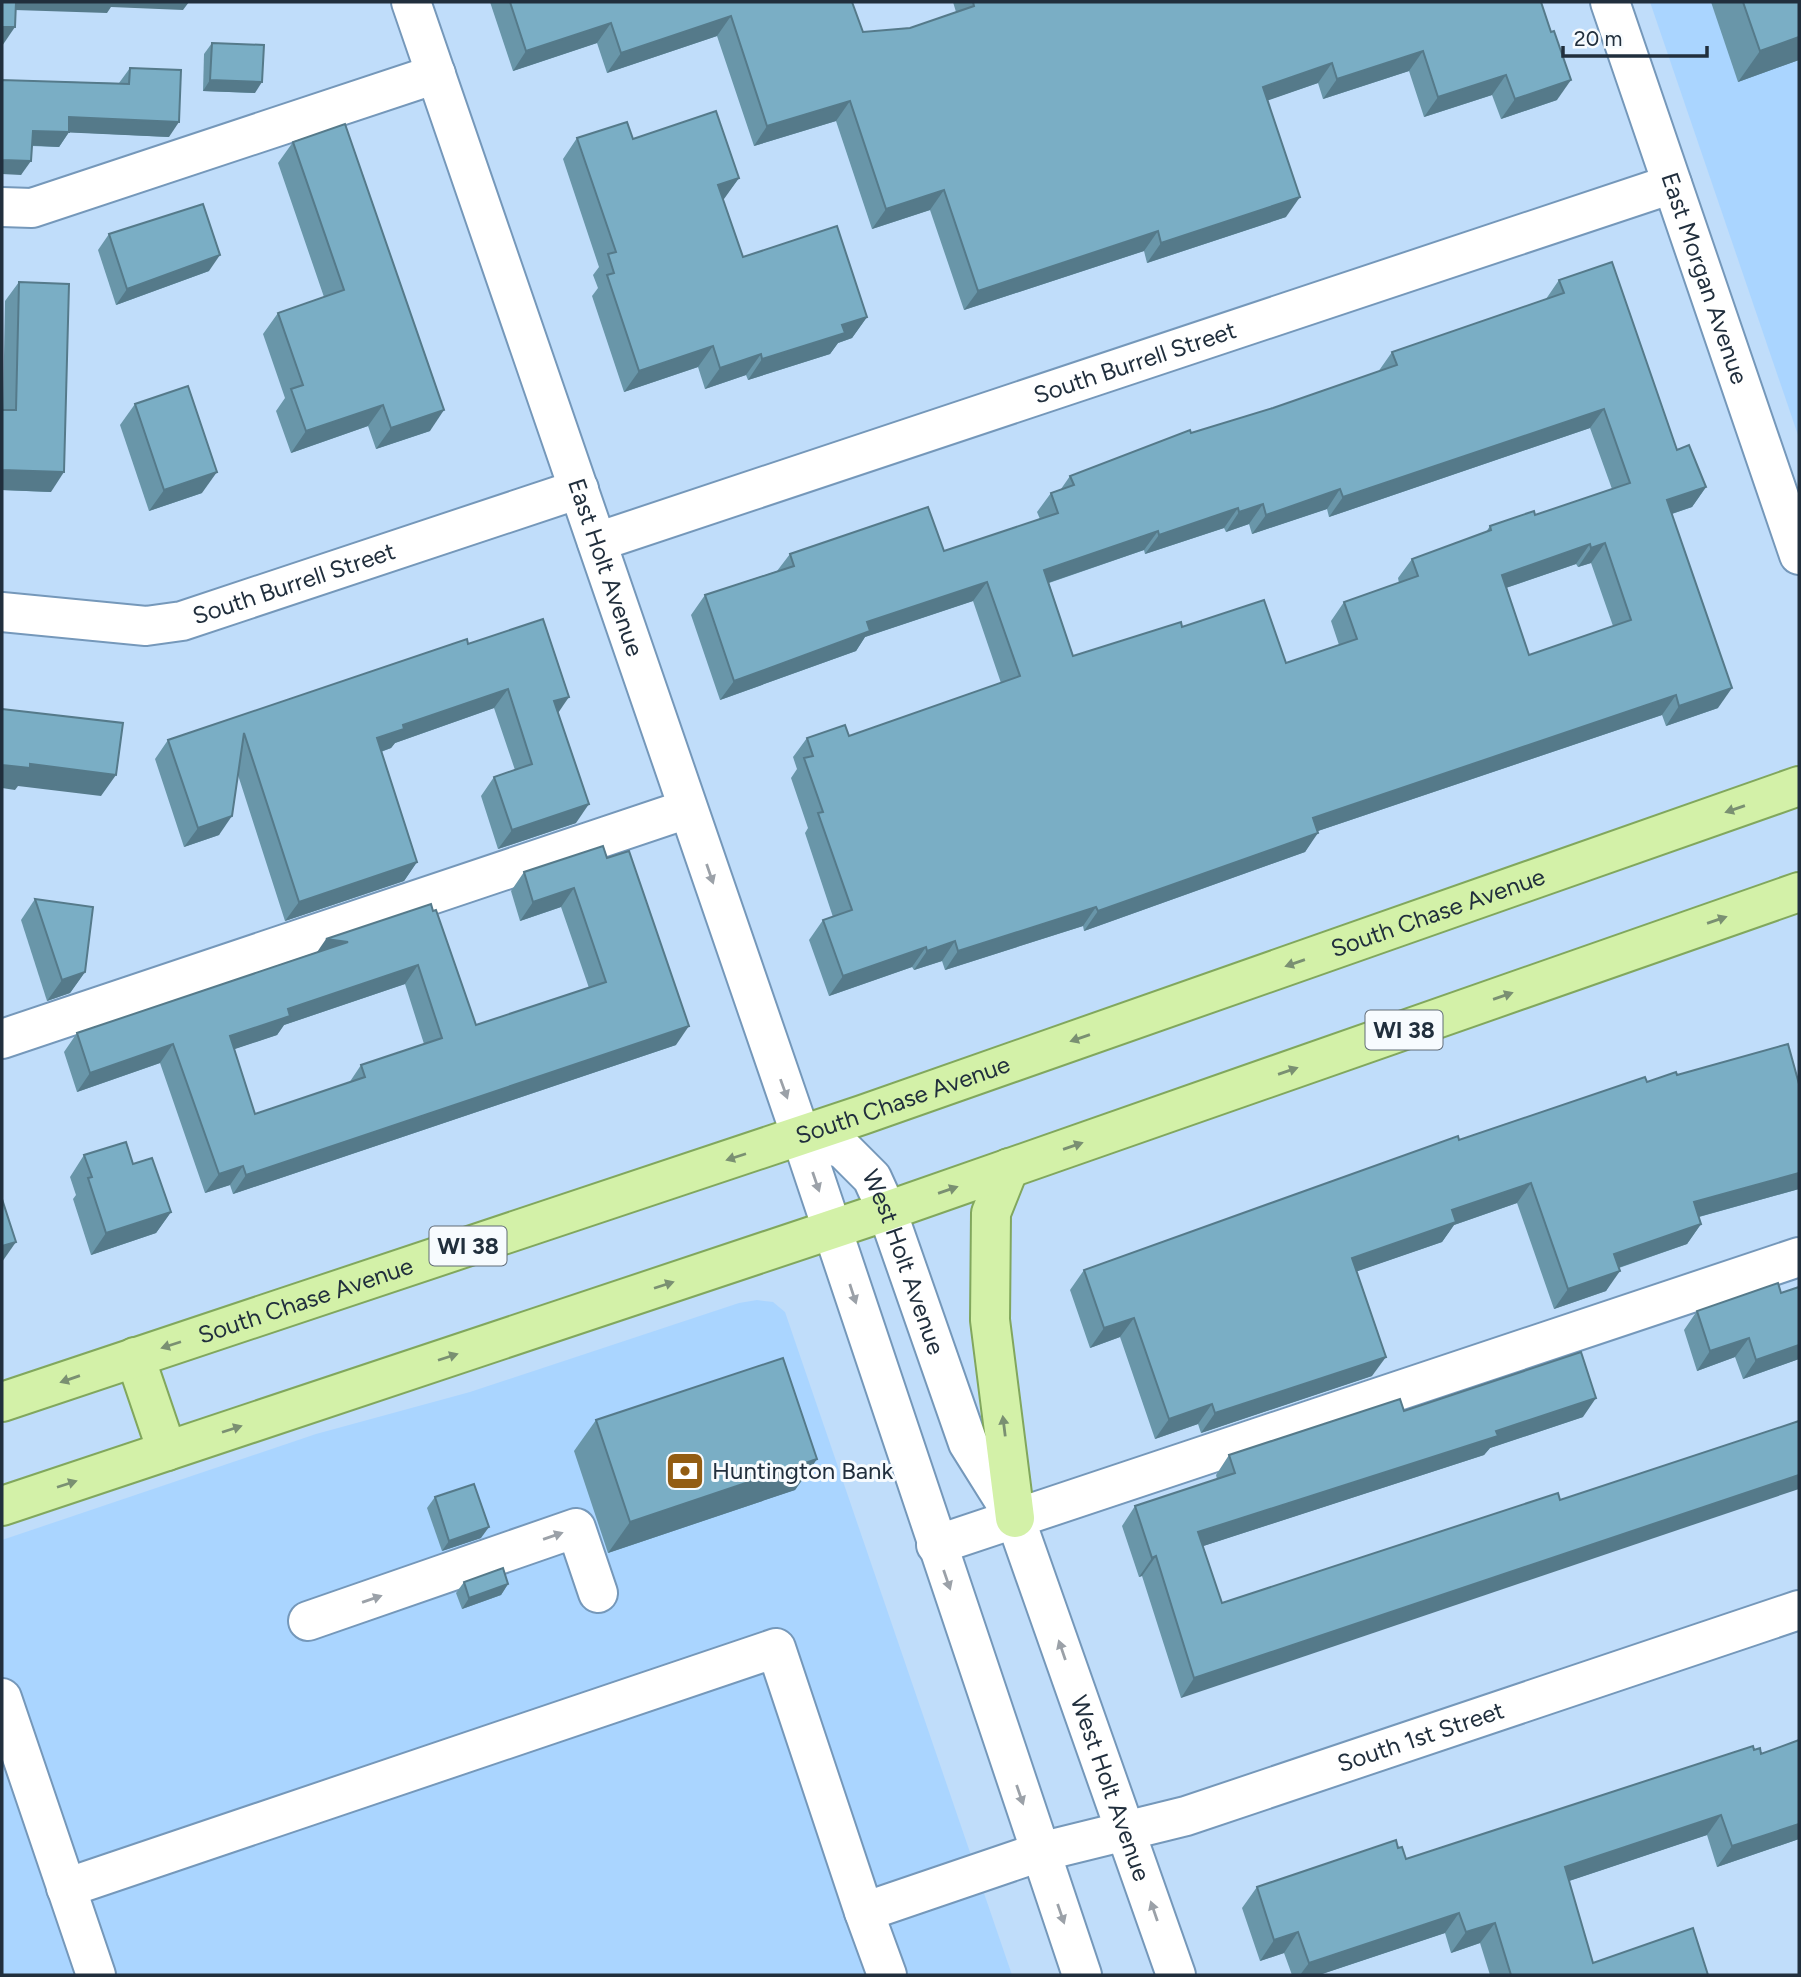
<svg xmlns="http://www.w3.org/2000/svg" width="1801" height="1977" viewBox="0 0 1801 1977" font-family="Figtree,sans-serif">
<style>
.built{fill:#aad5ff}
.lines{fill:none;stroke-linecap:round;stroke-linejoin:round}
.minor-casing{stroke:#7598ba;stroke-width:42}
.major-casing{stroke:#81a75d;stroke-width:42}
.minor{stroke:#fff;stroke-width:38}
.major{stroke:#d3f1a8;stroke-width:38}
.wall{fill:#6996a9;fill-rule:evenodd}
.shaded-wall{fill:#557a8a}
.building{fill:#7aaec5;stroke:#557a8a;stroke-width:2;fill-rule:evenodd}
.oneway{fill:#7a9072}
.oneway2{fill:#9ba1a8}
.labels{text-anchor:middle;stroke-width:6;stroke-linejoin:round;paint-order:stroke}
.shield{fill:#f7fbfe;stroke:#616c77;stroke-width:2}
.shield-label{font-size:23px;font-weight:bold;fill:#212f3d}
.street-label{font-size:24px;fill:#212f3d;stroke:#f7fbfe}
.poi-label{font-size:24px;fill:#212f3d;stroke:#f7fbfe;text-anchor:start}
</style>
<rect width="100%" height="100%" fill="#c0ddfa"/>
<g class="built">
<polygon points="1650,2 1799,2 1799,438"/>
<polygon points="757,1300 773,1302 785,1312 1012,1975 2,1975 2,1540 316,1434 470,1392 739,1303"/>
</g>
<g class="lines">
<g class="minor-casing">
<g id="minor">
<path id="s1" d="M411 2 801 1136 1082 1975"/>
<path id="s2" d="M1610 2 1799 555"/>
<polyline points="2,207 32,208 436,74"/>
<path id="s3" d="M597 542 1672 184"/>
<path id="s4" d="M2 612 146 626 182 621 579 489"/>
<polyline points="2,1039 687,809"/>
<path id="s5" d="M801 1136 843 1149 872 1178 887 1211 968 1443 1015 1518 1176 1975"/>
<polyline points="936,1545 1799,1257"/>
<polyline points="308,1621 576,1528 598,1593"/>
<polyline points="2,1698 96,1975"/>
<polyline points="66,1888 776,1648 864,1912"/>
<path id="s6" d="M887 1975 864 1912 1040 1852 1186 1816 1799 1610"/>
</g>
</g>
<g class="major-casing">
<g id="major">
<polyline points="1009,1168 991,1213 990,1320 1015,1518"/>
<polyline points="135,1357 167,1451"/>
<path id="s7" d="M2 1402 862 1115 1799 786"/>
<polyline points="2,1506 887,1211 1799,892"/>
</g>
</g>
<use href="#minor" class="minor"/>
<use href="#major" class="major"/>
</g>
<g class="wall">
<polygon points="490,2 852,2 863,32 910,28 956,12 953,2 1541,2 1557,100 1501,119 1492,95 1424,117 1409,71 1323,99 1318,83 1268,100 1286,217 1147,263 1144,251 964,310 930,210 872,229 836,121 754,146 717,36 607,73 597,43 513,71"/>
<polygon points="1711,2 1799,2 1799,60 1738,82"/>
<polygon points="212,43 255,93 203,91 204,54"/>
<polygon points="130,68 169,137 69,132 59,147 32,146 21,175 2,80 119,83"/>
<polygon points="577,138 633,139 739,178 723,199 743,257 867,317 852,338 838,343 830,354 748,380 746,375 705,389 698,367 624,392 592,296 598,288 593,275 599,267 563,159"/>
<polygon points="293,142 430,431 376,449 368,426 291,453 276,411 285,398 263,334 278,313 324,297 278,163"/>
<polygon points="109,234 209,271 116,305 98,250"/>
<path d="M1559 280 1677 450 1706 487 1692 507 1672 514 1718 708 1666 726 1662 715 1318 831 1305 852 1084 931 1083 926 945 970 942 961 914 970 912 967 829 996 809 940 823 920 833 917 805 833 808 828 791 778 797 769 793 757 807 738 849 736 1001 683 973 601 865 637 856 651 720 700 691 615 705 595 777 571 790 554 944 551 1040 519 1037 512 1051 493 1061 489 1070 476 1191 433 1273 408 1378 372 1392 352 1546 299ZM1590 428 1612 489 1535 515 1490 526 1486 532 1412 559 1398 578 1399 583 1344 602 1331 621 1339 645 1286 663 1182 627 1073 656 1049 583 1144 550 1145 554 1224 528 1226 532 1249 524 1252 534 1327 509 1329 517ZM1591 563 1613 626 1529 655 1506 588 1576 564 1578 567Z"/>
<polygon points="19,282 51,492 2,490 2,410 3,410 5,301"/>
<polygon points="135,404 202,493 149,511 120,425"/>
<polygon points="468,644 558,713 576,823 498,849 481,796 494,777 515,770 494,708 395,743 391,748 381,752 417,862 404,881 285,921 238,775 219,835 184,847 155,759 168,740"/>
<path d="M603 846 676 1045 233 1194 230 1185 205 1193 160 1063 77 1092 64 1052 77 1033 317 952 431 904 476 1025 589 988 561 907 520 921 511 891 524 872ZM405 984 424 1044 361 1065 349 1083 255 1114 234 1049 277 1035 284 1025Z"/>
<polygon points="35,899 85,972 70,993 47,1001 21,920"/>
<polygon points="1677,1075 1799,1084 1799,1189 1699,1217 1701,1224 1687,1244 1619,1268 1606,1291 1554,1309 1517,1203 1454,1225 1442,1242 1357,1271 1372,1376 1201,1433 1198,1424 1155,1439 1120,1337 1090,1348 1070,1290 1084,1270 1459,1140 1647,1082"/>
<polygon points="84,1155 133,1164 171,1212 156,1233 91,1255 73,1199 76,1195 70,1177"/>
<polygon points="1799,1287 1799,1359 1743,1379 1735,1357 1697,1371 1684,1330 1697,1311 1781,1293"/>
<polygon points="1404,1411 1583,1417 1490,1448 1484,1455 1203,1546 1222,1603 1558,1493 1181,1698 1142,1576 1139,1577 1122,1526 1135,1506 1217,1479 1216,1475 1229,1455"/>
<polygon points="596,1420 817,1459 795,1490 608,1553 574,1451"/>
<polygon points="435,1497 481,1538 442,1551 427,1508"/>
<polygon points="464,1582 508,1584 501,1595 462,1609 456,1593"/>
<polygon points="1754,1750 1799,1839 1717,1867 1707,1835 1569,1881 1593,1963 1708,1975 1490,1975 1480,1943 1451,1953 1445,1933 1319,1975 1292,1975 1284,1953 1260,1961 1242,1908 1257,1887 1398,1848 1406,1859"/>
</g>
<g class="shaded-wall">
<polygon points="10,2 189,2 183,10 111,7 107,13 15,10"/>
<polygon points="731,16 717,36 607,73 621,53"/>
<polygon points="611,23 597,43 513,71 526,51"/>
<polygon points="2,27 15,27 2,46"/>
<polygon points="1799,37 1799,60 1738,82 1760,51"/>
<polygon points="1423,51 1409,71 1323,99 1337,79"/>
<polygon points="1332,63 1318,83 1249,107 1263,87"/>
<polygon points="1506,75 1492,95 1424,117 1438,97"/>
<polygon points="210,80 262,82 255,93 203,91"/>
<polygon points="1571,80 1557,100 1501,119 1515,99"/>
<polygon points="850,101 836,121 754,146 767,126"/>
<polygon points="69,117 179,122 169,137 59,132"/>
<polygon points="33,131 69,132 59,147 23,145"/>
<polygon points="2,160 31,161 21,175 2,174"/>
<polygon points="739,178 724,199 703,206 718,185"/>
<polygon points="944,190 930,210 872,229 886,209"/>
<polygon points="1300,197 1286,217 1147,263 1161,243"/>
<polygon points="1158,231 1144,251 964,310 978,291"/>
<polygon points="220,255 209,271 116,305 127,289"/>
<polygon points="867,317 852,338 838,343 830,354 748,380 762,359 842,325"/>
<polygon points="713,346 698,367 624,392 639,371"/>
<polygon points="761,354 746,375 705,389 720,368"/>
<polygon points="383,405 368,426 291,453 306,431"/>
<polygon points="1604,409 1590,428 1329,517 1343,497"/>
<polygon points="444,410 430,431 376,449 391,428"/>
<polygon points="2,470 64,472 51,492 2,490"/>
<polygon points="217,472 202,493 149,511 164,490"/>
<polygon points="1706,487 1692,507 1653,520 1667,500"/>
<polygon points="1340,489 1327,509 1252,534 1266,515"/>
<polygon points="1263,504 1249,524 1226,532 1239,512"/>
<polygon points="1238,508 1224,528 1145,554 1159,535"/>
<polygon points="1158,531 1144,550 1030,589 1044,570"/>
<polygon points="1605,543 1591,563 1578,567 1591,548"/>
<polygon points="1590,544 1576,564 1488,594 1502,575"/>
<polygon points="987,582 973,601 865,637 856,651 720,700 734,681 867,622"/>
<polygon points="1732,688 1718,708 1666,726 1679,706"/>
<polygon points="508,689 494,708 395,743 391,748 363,758 377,738 403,725"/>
<polygon points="1676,695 1662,715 1300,837 1313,818"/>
<polygon points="569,697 556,716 554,701"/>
<polygon points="30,764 116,775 101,796 18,786 15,790 2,788 2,765"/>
<polygon points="589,804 576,823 498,849 512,830"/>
<polygon points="232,816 219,835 184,847 198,828"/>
<polygon points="1318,833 1305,852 1084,931 1098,911"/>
<polygon points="417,862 404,881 285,921 299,902"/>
<polygon points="574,888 561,907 520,921 533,902"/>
<polygon points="1096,907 1083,926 945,970 958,951"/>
<polygon points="326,939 348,942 313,958"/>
<polygon points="955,941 942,961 914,970 927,951"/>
<polygon points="926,947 912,967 829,996 843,976"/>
<polygon points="418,965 405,984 284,1025 277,1035 217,1055 230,1036 288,1009"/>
<polygon points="85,972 70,993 47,1001 62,980"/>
<polygon points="689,1026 676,1045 233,1194 246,1175"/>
<polygon points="173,1044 160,1063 77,1092 90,1073"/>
<polygon points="243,1166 230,1185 205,1193 219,1174"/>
<polygon points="1799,1173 1799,1189 1680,1222 1694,1202"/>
<polygon points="1531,1183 1517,1203 1454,1225 1442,1242 1338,1278 1352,1258 1452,1210"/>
<polygon points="171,1212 156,1233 91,1255 106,1233"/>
<polygon points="1701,1224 1687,1244 1600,1274 1614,1254"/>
<polygon points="16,1242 2,1262 2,1246"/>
<polygon points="1620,1271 1606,1291 1554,1309 1568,1289"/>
<polygon points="1134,1318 1120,1337 1090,1348 1104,1328"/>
<polygon points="1749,1338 1735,1357 1697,1371 1710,1351"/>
<polygon points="1799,1345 1799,1359 1743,1379 1756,1360"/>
<polygon points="1386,1357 1372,1376 1201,1433 1215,1413"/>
<polygon points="1596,1398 1583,1417 1490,1448 1484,1455 1185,1552 1198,1532"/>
<polygon points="1212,1404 1198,1424 1155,1439 1169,1419"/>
<polygon points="817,1459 795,1490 608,1553 630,1522"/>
<polygon points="1799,1475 1799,1489 1181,1698 1194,1678"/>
<polygon points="489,1527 481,1538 442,1551 449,1541"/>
<polygon points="1156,1556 1142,1576 1139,1577 1152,1558"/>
<polygon points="508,1584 501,1595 462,1609 469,1598"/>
<polygon points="1721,1815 1707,1835 1551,1887 1565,1867"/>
<polygon points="1799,1824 1799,1839 1717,1867 1732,1846"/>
<polygon points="1459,1913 1445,1933 1319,1975 1300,1975 1309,1963"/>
<polygon points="1495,1923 1480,1943 1451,1953 1466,1932"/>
<polygon points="1298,1932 1284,1953 1260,1961 1274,1940"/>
</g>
<g class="building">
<polygon points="2,2 16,2 15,27 2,27"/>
<polygon points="510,2 852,2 863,32 910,28 974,6 973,2 1541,2 1551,32 1554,31 1571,80 1515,99 1506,75 1438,97 1423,51 1337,79 1332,63 1263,87 1300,197 1161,243 1158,231 978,291 944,190 886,209 850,101 767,126 731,16 621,53 611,23 526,51"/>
<polygon points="1743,2 1799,2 1799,37 1760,51"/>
<polygon points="212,43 264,45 262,82 210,80"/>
<polygon points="130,68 181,70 179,122 69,117 69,132 33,131 31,161 2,160 2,80 129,84"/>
<polygon points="716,111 739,178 718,185 743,257 837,226 867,317 842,325 845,333 762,359 761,354 720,368 713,346 639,371 607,275 614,273 608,254 616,252 577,138 627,122 633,139"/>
<polygon points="345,124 444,410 391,428 383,405 306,431 291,389 303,385 278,313 344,290 293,142"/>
<polygon points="203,204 220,255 127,289 109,234"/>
<path d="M1612 262 1677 450 1689 445 1706 487 1667 500 1732 688 1679 706 1676 695 1313 818 1318 833 1098 911 1096 907 958 951 955 941 927 951 926 947 843 976 823 920 852 910 818 813 823 812 804 758 813 756 807 738 845 725 849 736 1020 676 987 582 867 622 870 631 734 681 705 595 794 566 790 554 928 507 944 551 1058 513 1051 493 1074 485 1070 476 1190 430 1191 433 1273 408 1397 365 1392 352 1564 293 1559 280ZM1604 409 1630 483 1535 515 1534 511 1490 526 1491 530 1412 559 1418 576 1344 602 1357 639 1286 663 1264 600 1182 627 1181 622 1073 656 1044 570 1158 531 1159 535 1238 508 1239 512 1263 504 1266 515 1340 489 1343 497ZM1605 543 1631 620 1529 655 1502 575 1590 544 1591 548Z"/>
<polygon points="19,282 69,284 64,472 2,470 2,410 16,410"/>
<polygon points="188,386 217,472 164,490 135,404"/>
<polygon points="543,619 569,697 554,701 589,804 512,830 494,777 532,764 508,689 403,725 404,729 377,738 417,862 299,902 244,733 232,816 198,828 168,740 467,639 468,644"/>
<polygon points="2,709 123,723 116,775 30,764 30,768 2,765"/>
<path d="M603 846 607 858 629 851 689 1026 246 1175 243 1166 219 1174 173 1044 90 1073 77 1033 348 942 326 939 431 904 433 911 436 910 476 1025 606 982 574 888 533 902 524 872ZM418 965 442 1038 361 1065 365 1077 255 1114 230 1036 290 1016 288 1009Z"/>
<polygon points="35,899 93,907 85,972 62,980"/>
<polygon points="1788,1044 1799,1084 1799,1173 1694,1202 1701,1224 1614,1254 1620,1271 1568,1289 1531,1183 1452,1210 1456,1222 1352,1258 1386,1357 1215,1413 1212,1404 1169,1419 1134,1318 1104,1328 1084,1270 1458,1136 1459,1140 1645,1077 1647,1082 1676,1072 1677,1075"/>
<polygon points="126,1142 133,1164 152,1158 171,1212 106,1233 88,1178 92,1177 84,1155"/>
<polygon points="2,1199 16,1242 2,1246"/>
<polygon points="1778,1283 1781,1293 1799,1287 1799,1345 1756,1360 1749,1338 1710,1351 1697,1311"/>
<polygon points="1581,1352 1596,1398 1496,1431 1498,1436 1198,1532 1222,1603 1558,1493 1560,1500 1799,1421 1799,1475 1194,1678 1156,1556 1152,1558 1135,1506 1235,1473 1229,1455 1400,1399 1404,1411"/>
<polygon points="783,1358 817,1459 630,1522 596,1420"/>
<polygon points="474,1484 489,1527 449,1541 435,1497"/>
<polygon points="503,1568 508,1584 469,1598 464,1582"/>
<polygon points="1799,1740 1799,1824 1732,1846 1721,1815 1565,1867 1593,1963 1693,1928 1708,1975 1511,1975 1495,1923 1466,1932 1459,1913 1309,1963 1298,1932 1274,1940 1257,1887 1396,1840 1398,1848 1402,1847 1406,1859 1753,1746 1754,1750 1760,1748 1761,1754"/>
</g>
<defs><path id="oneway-solid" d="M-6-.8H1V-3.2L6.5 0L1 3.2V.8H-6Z" transform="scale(1.75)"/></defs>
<g class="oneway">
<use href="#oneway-solid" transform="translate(1735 809) rotate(161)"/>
<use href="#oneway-solid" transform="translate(1717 920) rotate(-19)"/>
<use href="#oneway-solid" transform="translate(1295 963) rotate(161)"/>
<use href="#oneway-solid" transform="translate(1503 996) rotate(-19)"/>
<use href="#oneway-solid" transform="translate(1080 1038) rotate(161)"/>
<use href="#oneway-solid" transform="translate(1288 1071) rotate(-19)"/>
<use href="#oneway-solid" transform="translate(1073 1146) rotate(-19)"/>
<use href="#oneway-solid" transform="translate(736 1157) rotate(162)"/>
<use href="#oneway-solid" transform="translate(948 1190) rotate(-19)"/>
<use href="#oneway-solid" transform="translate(664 1285) rotate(-18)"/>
<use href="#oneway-solid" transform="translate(171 1345) rotate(162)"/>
<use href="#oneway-solid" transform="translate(448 1357) rotate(-18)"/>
<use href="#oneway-solid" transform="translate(70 1379) rotate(161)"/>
<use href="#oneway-solid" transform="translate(1004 1426) rotate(-97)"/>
<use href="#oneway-solid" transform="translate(232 1429) rotate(-18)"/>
<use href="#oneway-solid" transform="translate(67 1484) rotate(-18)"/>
</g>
<g class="oneway2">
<use href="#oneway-solid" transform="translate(710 874) rotate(71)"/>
<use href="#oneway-solid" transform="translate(784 1089) rotate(70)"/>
<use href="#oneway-solid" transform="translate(816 1182) rotate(71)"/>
<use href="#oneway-solid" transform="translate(853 1294) rotate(72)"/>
<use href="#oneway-solid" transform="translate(553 1536) rotate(-19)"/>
<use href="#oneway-solid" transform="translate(947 1580) rotate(71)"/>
<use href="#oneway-solid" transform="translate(372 1599) rotate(-19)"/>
<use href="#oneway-solid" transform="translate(1062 1650) rotate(-109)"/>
<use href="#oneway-solid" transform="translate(1020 1795) rotate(71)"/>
<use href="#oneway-solid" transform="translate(1154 1911) rotate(-109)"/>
<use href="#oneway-solid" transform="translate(1061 1914) rotate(71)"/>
</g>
<defs>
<g id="bank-square" transform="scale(2.0125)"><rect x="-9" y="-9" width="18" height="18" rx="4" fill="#935d13" stroke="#f7fbfe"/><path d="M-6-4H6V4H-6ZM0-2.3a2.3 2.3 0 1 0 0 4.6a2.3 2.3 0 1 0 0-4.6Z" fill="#fff"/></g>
</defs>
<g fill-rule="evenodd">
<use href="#bank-square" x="685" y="1471"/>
</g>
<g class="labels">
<g class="shield">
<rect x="1365.5" y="1010.5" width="77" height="39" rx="5"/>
<rect x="429.5" y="1226.5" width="77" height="39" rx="5"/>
</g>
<g class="shield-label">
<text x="1404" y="1038">WI 38</text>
<text x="468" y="1254">WI 38</text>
</g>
<g class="street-label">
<text dy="8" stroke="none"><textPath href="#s2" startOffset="292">East Morgan Avenue</textPath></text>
<text dy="8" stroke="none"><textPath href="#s3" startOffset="567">South Burrell Street</textPath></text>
<text dy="8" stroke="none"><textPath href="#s1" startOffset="598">East Holt Avenue</textPath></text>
<text dy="8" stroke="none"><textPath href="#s4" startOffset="299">South Burrell Street</textPath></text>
<text dy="8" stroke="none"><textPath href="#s7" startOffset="1517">South Chase Avenue</textPath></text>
<text dy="8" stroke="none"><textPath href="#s7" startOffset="950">South Chase Avenue</textPath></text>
<text dy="8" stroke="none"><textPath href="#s5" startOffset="175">West Holt Avenue</textPath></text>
<text dy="8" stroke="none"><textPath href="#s7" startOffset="320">South Chase Avenue</textPath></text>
<text dy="8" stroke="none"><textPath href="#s6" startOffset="651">South 1st Street</textPath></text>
<text dy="8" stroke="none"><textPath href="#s5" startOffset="742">West Holt Avenue</textPath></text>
</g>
<g class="poi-label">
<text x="712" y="1479">Huntington Bank</text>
</g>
</g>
<rect width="1801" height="1977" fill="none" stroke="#212f3d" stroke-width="7"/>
<path d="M1563 46v10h144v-10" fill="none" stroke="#212f3d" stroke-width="3.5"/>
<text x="1574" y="46" font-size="21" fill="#212f3d" stroke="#f7fbfe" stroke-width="5" paint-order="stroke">20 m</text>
</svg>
